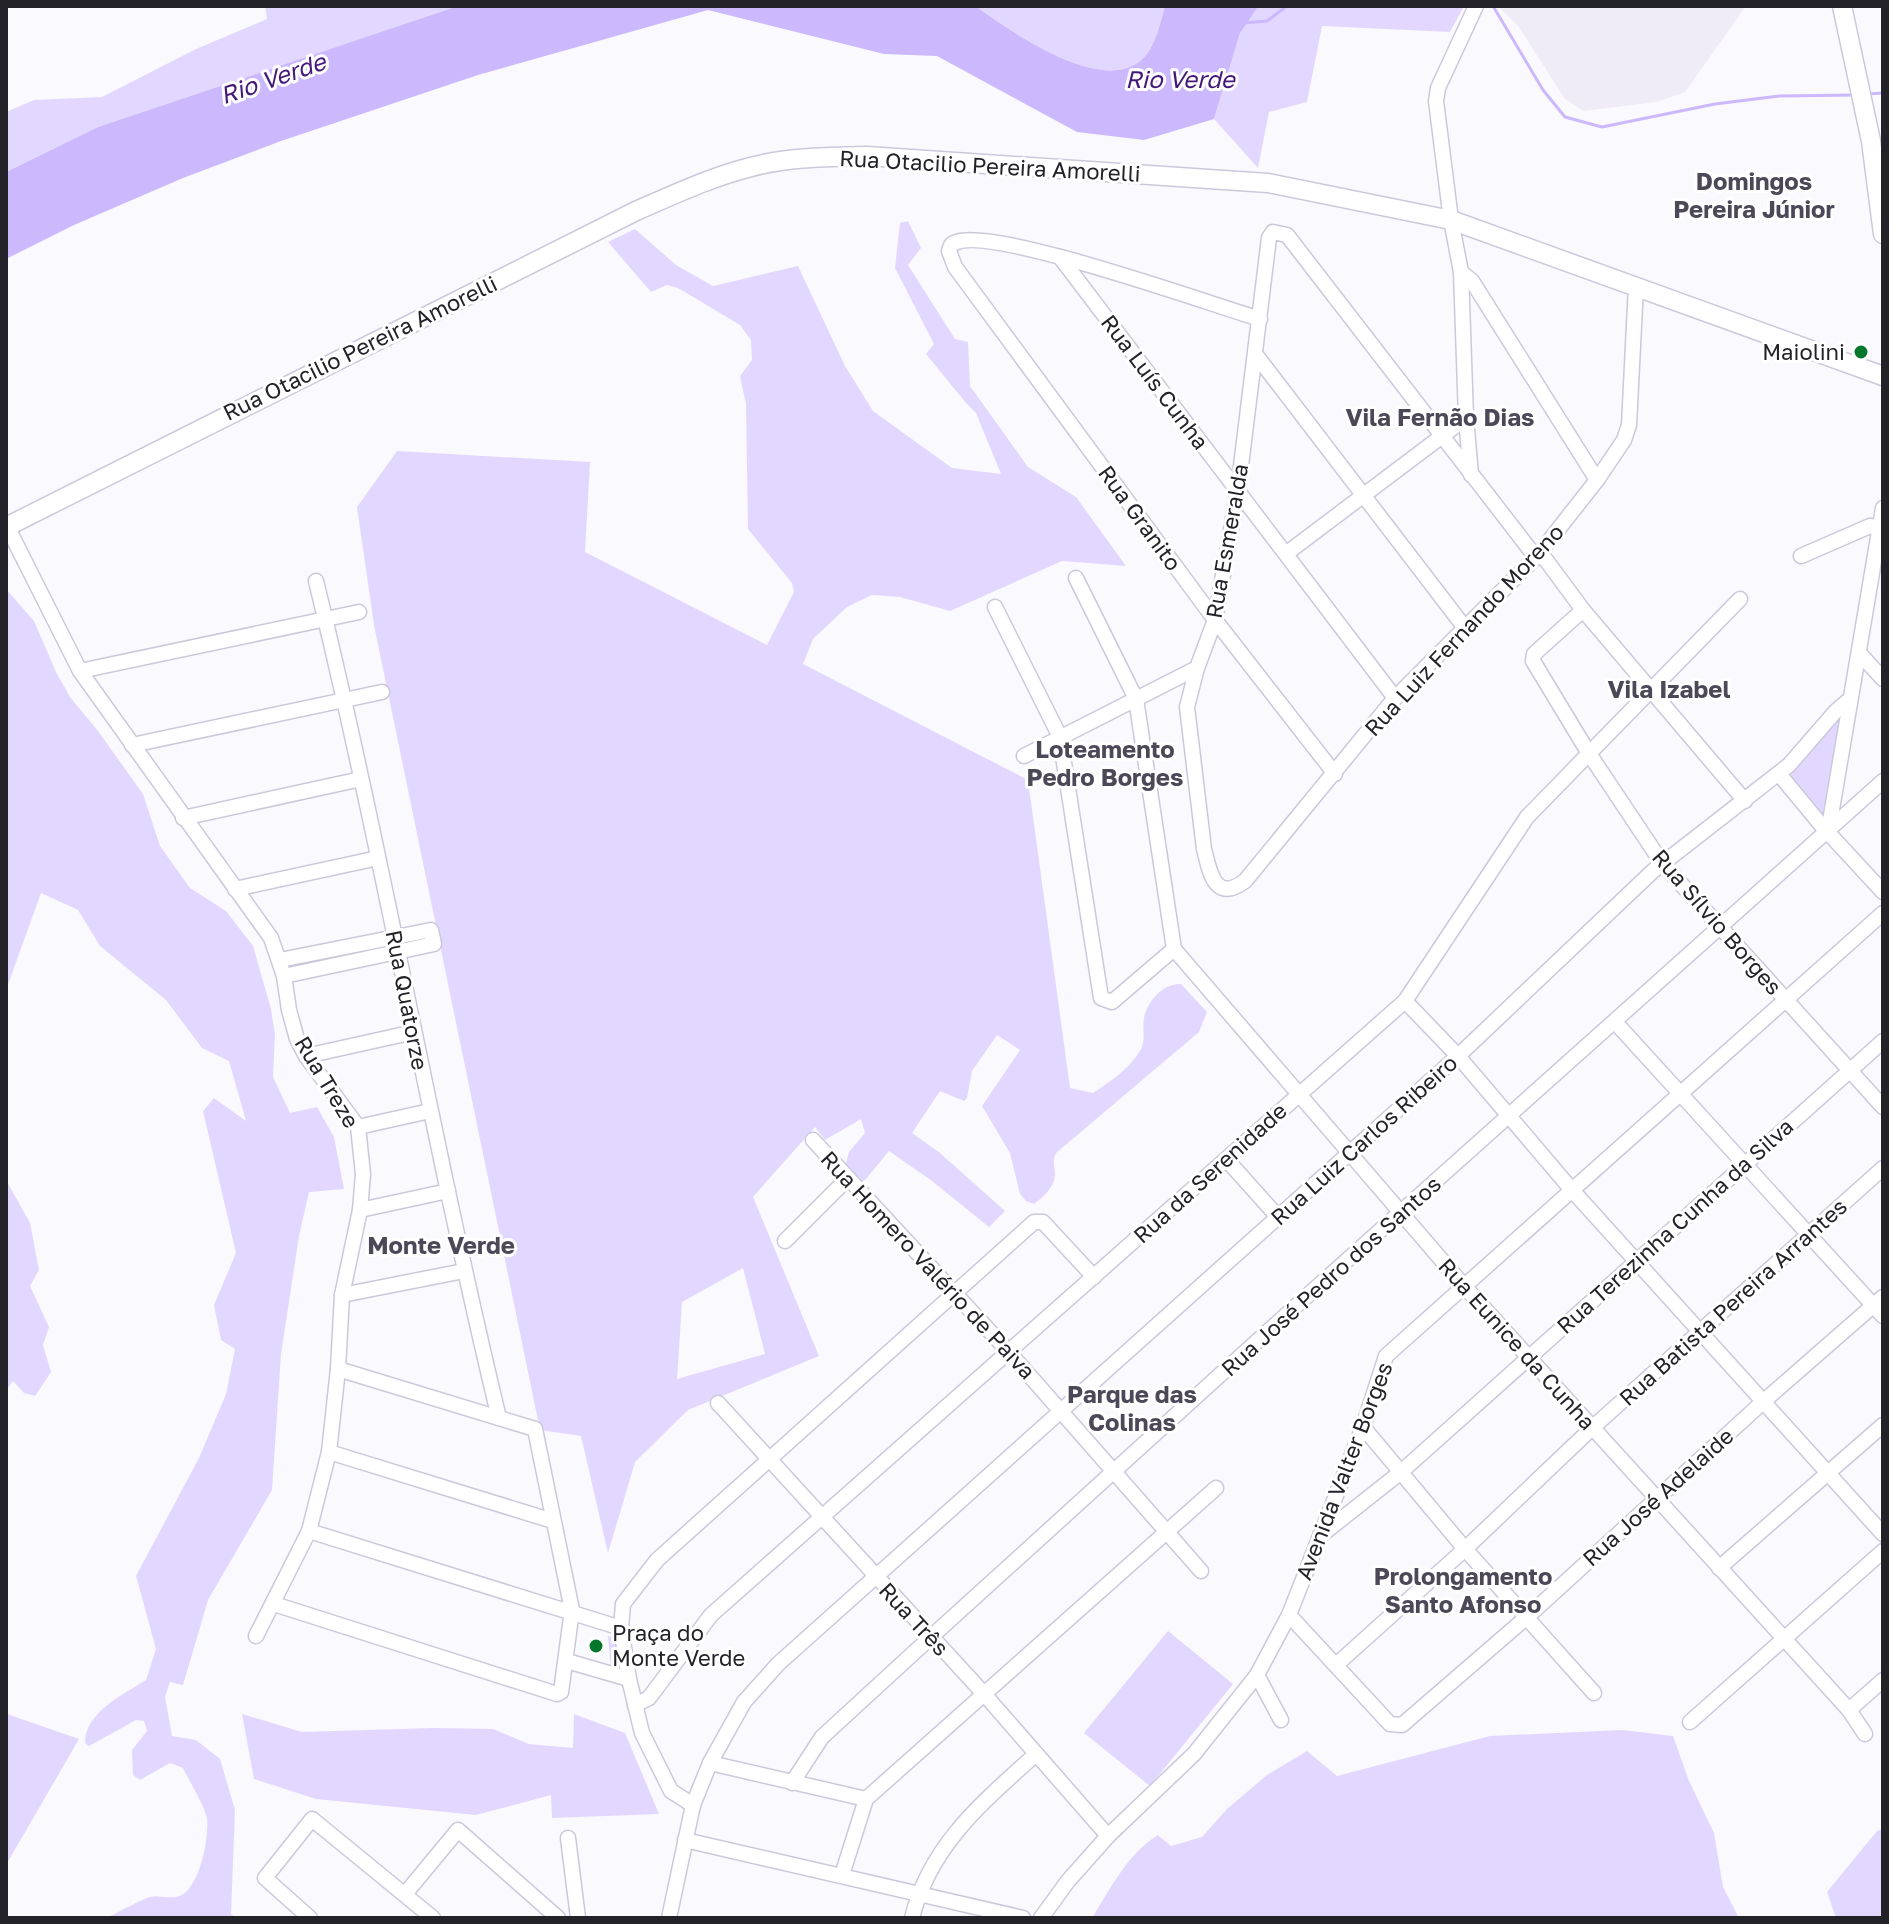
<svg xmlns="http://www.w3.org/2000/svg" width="1889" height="1924" viewBox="0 0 1889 1924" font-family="'Golos Text',sans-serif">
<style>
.built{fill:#efecf7}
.green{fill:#e2d8ff;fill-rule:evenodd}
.water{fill:#ccb8fd}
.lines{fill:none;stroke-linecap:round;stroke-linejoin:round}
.stream{stroke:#ccb8fd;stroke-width:3}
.minor-casing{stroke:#ccc8db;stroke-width:17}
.major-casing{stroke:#ccc8db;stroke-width:21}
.minor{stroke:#fff;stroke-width:14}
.major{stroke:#fff;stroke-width:18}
.poi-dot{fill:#05772c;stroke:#fff;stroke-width:3}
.labels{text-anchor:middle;stroke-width:6;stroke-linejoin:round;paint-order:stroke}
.street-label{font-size:22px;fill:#232229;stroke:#fff}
.poi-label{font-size:22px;fill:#232229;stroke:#fff;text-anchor:end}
.water-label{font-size:24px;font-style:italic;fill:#431879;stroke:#fff}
.neighbourhood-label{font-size:24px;font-weight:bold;fill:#4c4858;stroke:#fff}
</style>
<rect width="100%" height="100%" fill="#faf9fd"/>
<polygon class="built" points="1498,6 1746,6 1685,92 1656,102 1584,111 1565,99 1518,26"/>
<g class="green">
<polygon points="265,6 458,6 98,127 6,172 6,112 34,100 102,97 196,49 267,19"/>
<path d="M975 6H1165C1160 24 1155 50 1139 62 1096 93 1010 30 975 6Z"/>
<polygon points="1256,6 1464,6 1450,32 1322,26 1307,102 1269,112 1258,168 1214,119 1240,33"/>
<path d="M908 221 921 248 908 265 955 339 968 342 970 386 1028 467 1076 497 1126 566 1062 561 950 611 900 597 872 595 847 607 813 639 803 664 1028 780 1070 1088 1093 1093C1110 1082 1129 1069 1140 1051 1147 1040 1141 1026 1145 1014 1150 998 1165 983 1181 984L1207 1012 1199 1032 1056 1153C1052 1162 1055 1166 1055 1175 1054 1188 1044 1196 1034 1204L1026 1201 1020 1194 1010 1153 982 1106 1020 1050 997 1035 972 1071 967 1098 964 1101 940 1091 912 1133 940 1153 1005 1211 989 1227 932 1181 889 1151 866 1179 861 1182 845 1166 849 1152 865 1133 861 1119 825 1140 815 1127 753 1197 819 1356 688 1410 635 1462 608 1553 581 1436 540 1430 374 625 357 507 397 451 590 462 585 552 767 645 794 592 792 583 748 529 746 404 740 376 752 360 751 340 740 325 678 288 667 285 651 292 608 242 635 229 676 265 713 286 798 266 845 366 873 411 952 468 1001 474 976 413 966 403 926 354 934 344 895 268 900 223ZM743 1268 765 1354 677 1379 682 1302Z"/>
<path d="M6 589 34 621 56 672 70 697 98 731 143 794 160 846 190 888 226 911 253 946 271 1009 275 1035 273 1077 290 1113 317 1107 334 1137 344 1189 309 1192 299 1236 281 1354 272 1490 208 1600 183 1685 170 1682 165 1697 172 1736 196 1740 220 1759 235 1810 231 1914 236 1918H106C116 1914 143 1898 151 1897 162 1895 173 1900 182 1895 200 1884 209 1839 207 1819 205 1806 189 1781 183 1768L170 1763 140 1780 133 1775 132 1750 147 1731 144 1721 136 1720 89 1746 85 1743C85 1712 123 1695 146 1680L156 1649 136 1576 199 1458 226 1394 235 1349 221 1340 214 1305 236 1253 203 1111 214 1098 246 1121 229 1061 202 1048 166 1000 100 946 78 910 41 893 6 990Z"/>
<polygon points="1841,715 1824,818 1788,778"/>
<polygon points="6,1180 30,1223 39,1270 30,1286 49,1327 43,1345 51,1372 35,1396 24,1393 13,1381 6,1390"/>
<polygon points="1168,1631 1233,1684 1150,1786 1084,1733"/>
<polygon points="608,1636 615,1638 620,1670 611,1670"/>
<polygon points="7,1714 79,1739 6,1865 6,1715"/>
<polygon points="242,1714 302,1732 433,1728 493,1729 529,1744 573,1748 574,1714 625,1733 659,1814 552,1818 551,1795 476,1815 316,1799 254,1779"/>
<path d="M1622 1730 1673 1736 1689 1781 1714 1833 1723 1887 1739 1918H1092C1111 1888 1127 1854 1158 1835L1171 1846 1202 1837 1227 1809 1267 1775 1307 1751 1337 1776 1490 1736Z"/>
<polygon points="1883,1829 1883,1918 1836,1918 1827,1892 1877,1831"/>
</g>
<path class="water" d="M458 6H975C1010 30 1096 93 1139 62 1155 50 1160 24 1165 6L1257 8 1240 33 1214 119 1144 140 1077 132 937 56 884 54 708 10 478 75 281 141 183 178 74 225 6 259V172L98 127Z"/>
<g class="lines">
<g class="stream">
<polyline points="1493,6 1543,90 1565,117 1602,127 1715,104 1779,96 1855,95"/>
<polyline points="1244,23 1267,21 1287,6"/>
<polyline points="1867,94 1883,93"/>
</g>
<g class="minor-casing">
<g id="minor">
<polyline points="1060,257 1395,698"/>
<polyline points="1461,272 1472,281 1597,480"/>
<path d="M1636 286 1629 425 1624 440 1597 480 1538 555 1395 698 1245 881C1215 903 1210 873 1204 849L1187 707 1197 668 1215 620 1238 490 1269 238 1273 232 1287 235 1531 551 1546 560 1583 610 1745 801"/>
<path d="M1260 319C1210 304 994 227 957 242 950 244 951 245 949 251L955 267 1215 620 1335 774"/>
<polyline points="1256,355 1465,628"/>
<polyline points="1471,475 1466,418 1461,272 1451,220 1436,101 1438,88 1476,6"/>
<polyline points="7,526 80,671 271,938 284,976 289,1010 297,1039 306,1056 358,1127 363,1174 360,1210 342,1295 338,1369 329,1452 309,1531 256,1636"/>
<polyline points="1287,553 1466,418"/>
<polyline points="1801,556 1870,526 1883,528"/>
<polyline points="1076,578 1136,699 1174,949"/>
<path d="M316 581C384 859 432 1140 499 1418"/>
<polyline points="995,607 1060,737 1101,998 1112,1002 1174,949"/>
<polyline points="1583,610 1534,654 1533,661 1588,752 1662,863 1883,1107"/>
<polyline points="1860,654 1883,679"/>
<polyline points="80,671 359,612"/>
<polyline points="132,745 382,692"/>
<polyline points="1024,756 1197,668"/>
<polyline points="1779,774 1822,826 1883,892"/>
<polyline points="183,818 361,779"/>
<polyline points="1828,833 1883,508"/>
<polyline points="235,889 378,858"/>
<polyline points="1174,949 1464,1286 1849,1710 1865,1734"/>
<polyline points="280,960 431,930 434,944 284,976"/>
<polyline points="1405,1001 1458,1056 1571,1189 1883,1534"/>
<polyline points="1615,1022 1883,1316"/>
<polyline points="306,1056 414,1032"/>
<polyline points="358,1127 430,1111"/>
<polyline points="813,1140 1008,1351 1201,1571"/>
<polyline points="1227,1160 1278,1217"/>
<polyline points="360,1210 448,1191"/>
<polyline points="785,1241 848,1178"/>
<polyline points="342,1295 464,1271"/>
<polyline points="718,1403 985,1695 1108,1836"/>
<polyline points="1363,1427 1465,1549 1594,1693"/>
<polyline points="329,1452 553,1521"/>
<polyline points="309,1531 621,1628"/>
<polyline points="1320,1536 1401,1472 1883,1041"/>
<polyline points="1719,1568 1883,1425"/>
<polyline points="274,1604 557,1694 561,1692 572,1610 535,1429 338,1369"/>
<polyline points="1289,1615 1390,1724 1402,1725 1527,1617 1764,1401 1883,1297"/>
<polyline points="567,1661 629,1679"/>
<polyline points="1336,1665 1465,1549 1592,1428 1883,1168"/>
<polyline points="1257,1675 1281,1720"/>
<polyline points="635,1705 649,1698 711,1615 1405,1001 1527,817 1740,599"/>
<polyline points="1849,1710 1883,1680"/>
<polyline points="1690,1722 1883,1551"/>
<polyline points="710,1763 866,1799"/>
<polyline points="792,1783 822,1737 931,1637 1317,1287 1883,781"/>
<polyline points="693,1805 671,1791 642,1733 629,1679 621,1628 623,1604 657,1560 1034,1222 1043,1222 1094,1277"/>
<polyline points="568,1838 578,1918"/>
<polyline points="685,1840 1023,1918"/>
<polyline points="842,1875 866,1799 1216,1488"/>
<polyline points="405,1894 458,1830 558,1918"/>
<polyline points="310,1918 265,1878 312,1819 433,1918"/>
<polyline points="669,1918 693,1805 710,1763 744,1702 778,1664 1458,1056 1653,871 1789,765 1835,712 1850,699"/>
<path d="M912 1918C930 1845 983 1802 1036 1754"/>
<polyline points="1041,1918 1068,1881 1108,1836 1194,1754 1257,1675 1289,1615 1363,1427 1386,1356 1883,913"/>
</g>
</g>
<g class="major-casing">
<g id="major">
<polyline points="1842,6 1871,141 1883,234"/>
<path d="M6 527 636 211C673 195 711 177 751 167 788 157 828 157 867 156L1268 183 1451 220 1883 376"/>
</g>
</g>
<use href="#minor" class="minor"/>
<use href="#major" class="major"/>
</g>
<g class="poi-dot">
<circle cx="1861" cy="352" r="8"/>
<circle cx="596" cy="1646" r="8"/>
</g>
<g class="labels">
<g class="street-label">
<text transform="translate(990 166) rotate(3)" y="8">Rua Otacilio Pereira Amorelli</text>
<text transform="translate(360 348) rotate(-26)" y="8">Rua Otacilio Pereira Amorelli</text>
<text transform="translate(1155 382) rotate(53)" y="8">Rua Luís Cunha</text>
<text transform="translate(1140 518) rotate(54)" y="8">Rua Granito</text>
<text transform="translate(1227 541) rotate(-80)" y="8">Rua Esmeralda</text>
<text transform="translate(1464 630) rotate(-47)" y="8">Rua Luiz Fernando Moreno</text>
<text transform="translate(1717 922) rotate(49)" y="8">Rua Sílvio Borges</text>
<text transform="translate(407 1000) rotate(79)" y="8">Rua Quatorze</text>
<text transform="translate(327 1082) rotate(59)" y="8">Rua Treze</text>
<text transform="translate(1364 1140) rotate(-42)" y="8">Rua Luiz Carlos Ribeiro</text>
<text transform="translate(1210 1173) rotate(-42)" y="8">Rua da Serenidade</text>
<text transform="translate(1675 1226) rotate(-42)" y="8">Rua Terezinha Cunha da Silva</text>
<text transform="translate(928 1265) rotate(47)" y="8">Rua Homero Valério de Paiva</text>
<text transform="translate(1331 1276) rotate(-42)" y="8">Rua José Pedro dos Santos</text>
<text transform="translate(1733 1302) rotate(-42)" y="8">Rua Batista Pereira Arrantes</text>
<text transform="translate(1517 1344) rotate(48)" y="8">Rua Eunice da Cunha</text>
<text transform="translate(1344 1471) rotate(-69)" y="8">Avenida Valter Borges</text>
<text transform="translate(1658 1497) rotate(-42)" y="8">Rua José Adelaide</text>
<text transform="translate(914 1619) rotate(47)" y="8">Rua Três</text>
</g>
<g class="poi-label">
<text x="1845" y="360">Maiolini</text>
<text x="612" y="1641" text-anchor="start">Praça do<tspan x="612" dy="25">Monte Verde</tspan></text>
</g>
<g class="water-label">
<text transform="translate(273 79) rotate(-19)" y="8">Rio Verde</text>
<text x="1180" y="88">Rio Verde</text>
</g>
<g class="neighbourhood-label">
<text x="1754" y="190">Domingos<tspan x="1754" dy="28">Pereira Júnior</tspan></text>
<text x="1440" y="426">Vila Fernão Dias</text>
<text x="1669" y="698">Vila Izabel</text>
<text x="1105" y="758">Loteamento<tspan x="1105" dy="28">Pedro Borges</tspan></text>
<text x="441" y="1254">Monte Verde</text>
<text x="1132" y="1403">Parque das<tspan x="1132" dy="28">Colinas</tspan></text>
<text x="1463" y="1585">Prolongamento<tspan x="1463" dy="28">Santo Afonso</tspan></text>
</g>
</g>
<rect width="1889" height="1924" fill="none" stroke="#232229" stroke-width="16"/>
</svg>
